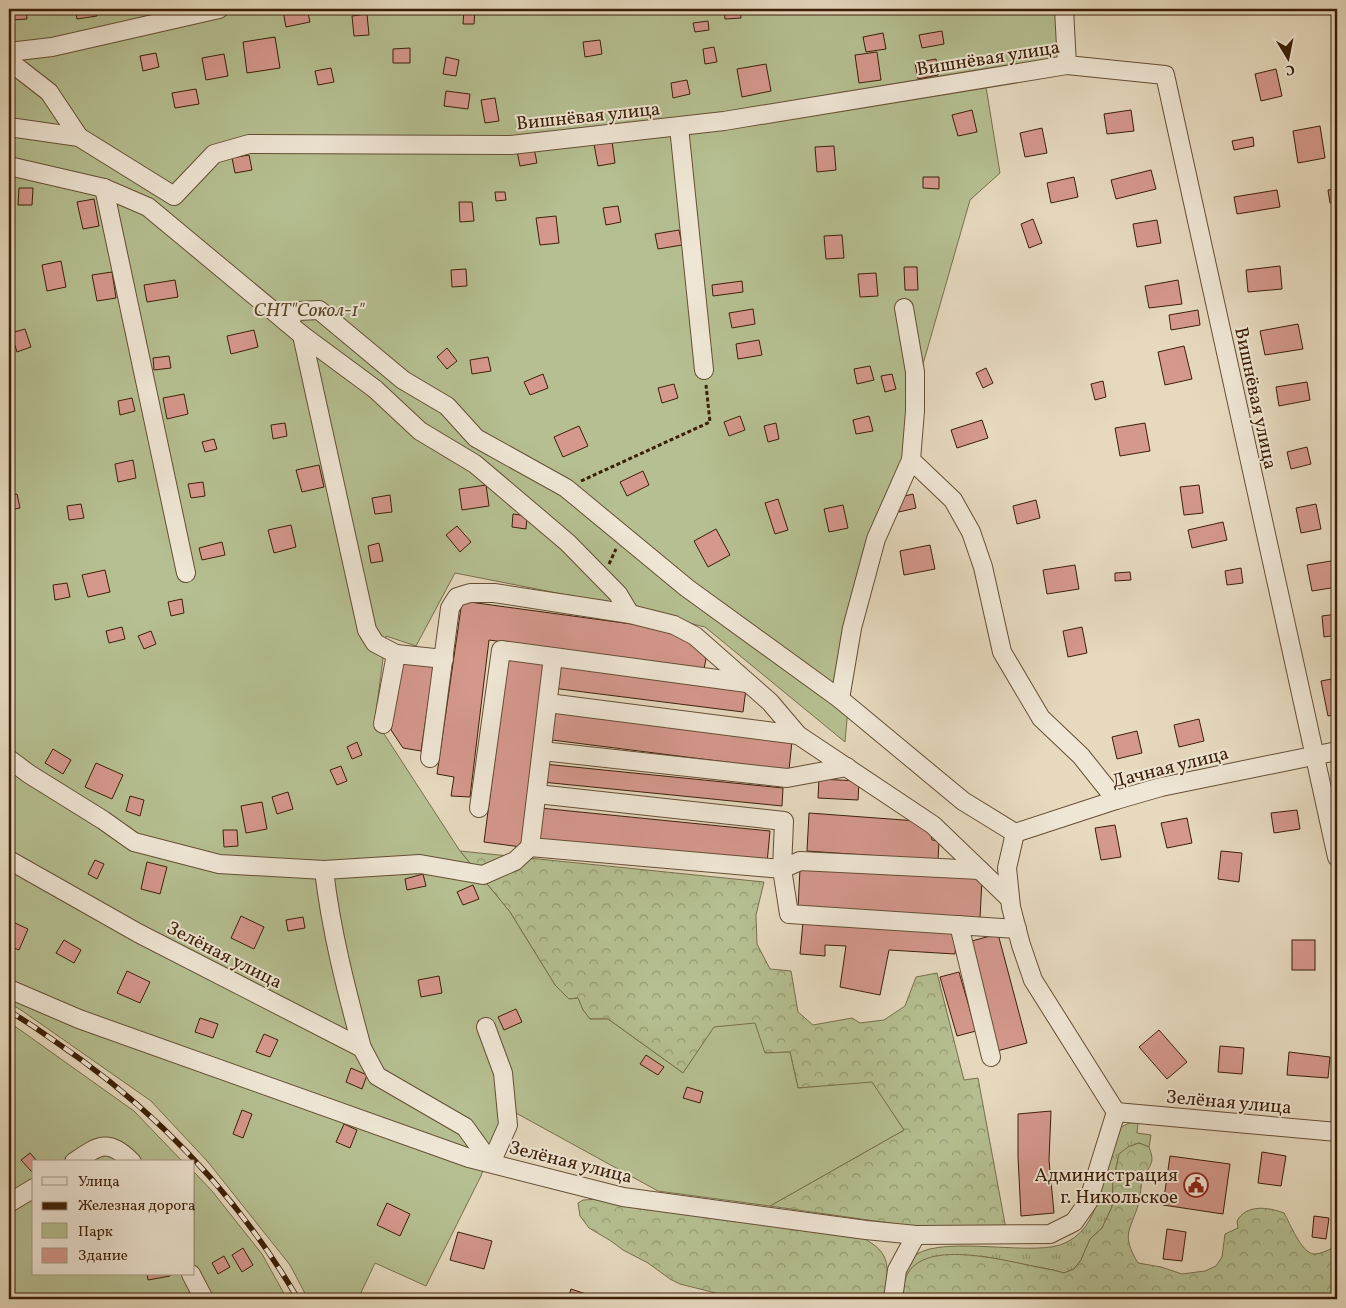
<svg xmlns="http://www.w3.org/2000/svg" width="1346" height="1308" viewBox="0 0 1346 1308" font-family="Vollkorn,serif">
<style>
.grass{fill:url(#grass-tufts);stroke:#786f4c}
.forest{fill:url(#forest-crowns);stroke:#786f4c}
.green{fill:#b5bf91;stroke:#786f4c}
.building{fill:#d5988d;stroke:#3c1f06}
.lines{fill:none;stroke-linecap:round;stroke-linejoin:round}
.minor-casing{stroke:#664e34;stroke-width:20}
.path{stroke:#3c1f06;stroke-width:3;stroke-dasharray:4 2.5;stroke-linecap:butt}
.minor{stroke:#efe6d5;stroke-width:18}
.rail-casing{stroke:#3c1f06;stroke-width:5.5}
.rail{stroke:#efe6d5;stroke-width:4;stroke-dasharray:11;stroke-linecap:butt}
.labels{text-anchor:middle;stroke-width:4;stroke-linejoin:round;paint-order:stroke}
.street-label{font-size:19px;fill:#3c1f06;stroke:#efe6d5}
.park-label{font-size:19px;font-style:italic;fill:#5a4729;stroke:#efe6d5}
.poi-label{font-size:19px;fill:#3c1f06;stroke:#efe6d5;text-anchor:end}
</style>
<defs>
<pattern id="grass-tufts" width="24" height="20" patternUnits="userSpaceOnUse" patternTransform="scale(1.25)"><rect width="24" height="20" fill="#b5bf91"/><path d="M3 7l-1-3M5 7V3M7 7l1-3M15 17l-1-3M17 17v-4M19 17l1-3" fill="none" stroke="#949b74"/></pattern>
<pattern id="forest-crowns" width="20" height="18" patternUnits="userSpaceOnUse" patternTransform="scale(1.25)"><rect width="20" height="18" fill="#b5bf91"/><path d="M2 6a3 3 0 1 1 6 0M12 15a3 3 0 1 1 6 0" fill="none" stroke="#949b74"/></pattern>
</defs>
<rect width="100%" height="100%" fill="#e6d9be"/>
<filter id="stains"><feTurbulence type="fractalNoise" baseFrequency=".004" numOctaves="4"/><feColorMatrix values="0 0 0 0 .2 0 0 0 0 .09 0 0 0 0 .02 0 0 0 .5 -.17"/></filter>
<radialGradient id="worn" r=".72"><stop offset=".6" stop-color="#630" stop-opacity="0"/><stop offset="1" stop-color="#630" stop-opacity=".3"/></radialGradient>
<path class="grass" d="M1130 1123H1138L1137 1133 1151 1135 1149 1147 1139 1143 1119 1154 1113 1183 1112 1207 1102 1228 1090 1239 1081 1260 1074 1269 1064 1273 1053 1270 981 1256 905 1281 902 1299H900C902 1287 902 1269 911 1259 933 1233 1025 1256 1060 1245 1106 1229 1097 1173 1115 1138 1116 1135 1118 1130 1120 1128 1122 1126 1127 1124 1130 1123Z"/>
<g class="forest">
<polygon points="460,851 764,882 756,915 757,944 770,969 791,971 798,1012 813,1025 852,1018 860,1023 884,1020 905,1006 916,977 937,973 964,1080 978,1078 1006,1229 924,1228 770,1206 904,1130 872,1083 798,1088 790,1052 765,1053 714,1028 683,1073 608,1019 590,1019 583,1010 577,998 569,999 555,985 510,912"/>
<path d="M1139 1143 1149 1147C1156 1164 1149 1165 1143 1179 1140 1187 1141 1194 1139 1202 1131 1231 1120 1233 1138 1263L1161 1267 1182 1274 1205 1271 1216 1266 1222 1257 1225 1234 1238 1228 1237 1221C1246 1204 1268 1207 1284 1213 1290 1223 1301 1253 1314 1254 1322 1254 1330 1249 1337 1246V1299H902C903 1291 904 1279 908 1273 930 1236 1019 1265 1053 1270L1064 1273 1074 1269 1081 1260 1090 1239 1102 1228 1112 1207 1113 1183 1119 1154 1128 1147Z"/>
<path d="M601 1199 861 1237C893 1253 888 1267 885 1299H735L712 1292 680 1284 670 1279 648 1263 623 1250 611 1241 589 1228 580 1216 578 1203 583 1200Z"/>
</g>
<g class="green">
<polygon points="9,9 1064,9 1067,72 986,87 1000,173 970,200 911,406 909,476 879,552 855,629 845,742 705,627 613,604 455,573 416,646 386,636 375,720 460,851 510,912 555,985 569,999 578,998 583,1010 590,1019 608,1019 683,1073 714,1027 755,1023 765,1053 790,1052 798,1088 872,1082 904,1130 770,1206 658,1191 505,1107 481,1176 426,1286 375,1263 358,1299 308,1299 290,1265 208,1162 151,1101 21,1010 9,1003"/>
<polygon points="9,1022 134,1111 183,1162 34,1162 34,1274 194,1274 194,1172 212,1191 262,1254 287,1299 9,1299"/>
</g>
<g class="building">
<polygon points="10,9 26,9 27,19 12,20"/>
<polygon points="75,9 96,9 97,16 77,19"/>
<polygon points="299,9 307,9 310,22 286,27 283,11"/>
<polygon points="464,9 475,9 474,24 463,24"/>
<polygon points="740,9 741,18 725,19 724,10"/>
<polygon points="367,14 369,35 354,36 352,16"/>
<polygon points="708,21 709,30 695,32 693,23"/>
<polygon points="942,31 944,44 922,48 919,35"/>
<polygon points="883,33 886,49 866,52 863,37"/>
<polygon points="275,37 280,68 247,73 243,42"/>
<polygon points="600,40 602,54 585,57 583,42"/>
<polygon points="714,47 717,62 705,64 703,49"/>
<polygon points="410,48 410,63 393,63 393,49"/>
<polygon points="877,52 881,80 859,83 855,55"/>
<polygon points="156,53 159,67 143,71 140,56"/>
<polygon points="224,54 228,76 206,80 202,58"/>
<polygon points="446,57 459,60 456,76 443,74"/>
<polygon points="936,59 938,75 918,79 915,63"/>
<polygon points="766,64 771,91 742,97 737,69"/>
<polygon points="331,68 334,82 318,85 315,71"/>
<polygon points="1276,69 1282,96 1261,101 1255,74"/>
<polygon points="687,80 690,94 673,98 671,83"/>
<polygon points="196,89 199,104 175,108 172,93"/>
<polygon points="446,91 470,94 468,109 444,106"/>
<polygon points="495,98 499,121 485,123 481,100"/>
<polygon points="972,110 977,132 958,136 952,115"/>
<polygon points="1131,110 1134,131 1107,134 1104,114"/>
<polygon points="1320,126 1325,158 1298,163 1293,131"/>
<polygon points="1042,128 1047,153 1025,157 1020,133"/>
<polygon points="1253,137 1254,146 1234,150 1232,141"/>
<polygon points="612,141 615,163 598,166 594,144"/>
<polygon points="834,146 836,170 817,172 815,147"/>
<polygon points="534,148 537,163 520,166 517,151"/>
<polygon points="249,155 252,170 235,173 232,158"/>
<polygon points="1151,170 1156,189 1116,199 1111,180"/>
<polygon points="923,177 939,177 939,189 923,188"/>
<polygon points="1074,177 1078,197 1051,203 1047,183"/>
<polygon points="19,188 33,188 32,205 18,205"/>
<polygon points="1337,189 1337,202 1330,203 1328,190"/>
<polygon points="1277,190 1280,207 1237,214 1234,197"/>
<polygon points="495,192 505,192 506,200 496,201"/>
<polygon points="94,199 99,226 83,229 77,202"/>
<polygon points="459,202 472,202 474,221 460,222"/>
<polygon points="618,206 621,222 606,225 603,208"/>
<polygon points="556,216 559,243 540,245 536,218"/>
<polygon points="1033,219 1042,243 1029,248 1021,224"/>
<polygon points="1157,220 1161,243 1137,247 1133,224"/>
<polygon points="679,230 682,245 658,249 655,234"/>
<polygon points="842,235 844,258 826,259 824,236"/>
<polygon points="61,261 66,287 47,291 42,265"/>
<polygon points="1280,266 1282,289 1248,292 1246,270"/>
<polygon points="904,267 917,267 918,290 905,290"/>
<polygon points="466,269 467,286 452,287 451,270"/>
<polygon points="112,272 116,298 97,301 92,275"/>
<polygon points="876,273 878,296 860,297 858,274"/>
<polygon points="175,280 178,297 147,302 144,285"/>
<polygon points="1178,280 1182,304 1149,308 1145,286"/>
<polygon points="742,281 743,292 713,296 712,285"/>
<polygon points="753,309 755,324 732,328 729,313"/>
<polygon points="1198,310 1200,325 1171,330 1169,315"/>
<polygon points="1298,324 1303,349 1265,355 1260,331"/>
<polygon points="25,329 31,347 17,352 11,333"/>
<polygon points="254,330 258,347 231,354 227,336"/>
<polygon points="759,340 762,355 738,359 736,344"/>
<polygon points="1184,346 1192,379 1165,385 1158,352"/>
<polygon points="447,348 457,361 447,369 437,357"/>
<polygon points="169,356 171,368 154,370 153,358"/>
<polygon points="488,357 491,371 472,374 470,360"/>
<polygon points="870,366 874,380 857,384 854,369"/>
<polygon points="986,368 993,383 983,388 976,373"/>
<polygon points="543,374 548,388 530,395 524,382"/>
<polygon points="892,374 896,389 885,392 881,376"/>
<polygon points="1103,381 1106,397 1095,400 1091,384"/>
<polygon points="1307,382 1310,400 1279,406 1276,387"/>
<polygon points="674,384 678,398 662,403 658,388"/>
<polygon points="184,394 188,414 167,419 163,398"/>
<polygon points="132,398 135,411 120,415 118,401"/>
<polygon points="740,416 745,430 729,436 724,422"/>
<polygon points="869,416 873,431 856,434 853,420"/>
<polygon points="982,420 988,438 957,448 951,430"/>
<polygon points="285,423 287,436 273,439 271,425"/>
<polygon points="776,423 779,439 768,442 764,426"/>
<polygon points="1145,423 1150,451 1120,456 1115,428"/>
<polygon points="579,426 588,446 563,457 554,437"/>
<polygon points="214,439 217,449 205,452 202,442"/>
<polygon points="1307,447 1311,464 1291,469 1287,452"/>
<polygon points="133,460 136,478 118,482 115,464"/>
<polygon points="319,465 324,487 302,492 296,470"/>
<polygon points="643,471 649,485 627,496 620,482"/>
<polygon points="203,482 205,496 191,498 188,484"/>
<polygon points="486,485 489,506 462,510 459,489"/>
<polygon points="1199,485 1203,513 1184,515 1180,487"/>
<polygon points="17,494 20,508 9,510 9,496"/>
<polygon points="913,494 916,508 899,512 896,498"/>
<polygon points="390,495 392,512 375,514 372,498"/>
<polygon points="778,499 788,530 775,534 765,503"/>
<polygon points="1036,500 1040,518 1017,524 1013,506"/>
<polygon points="81,504 84,518 69,520 67,506"/>
<polygon points="1316,504 1321,529 1301,533 1296,508"/>
<polygon points="843,505 848,528 829,532 824,509"/>
<polygon points="513,514 527,516 526,529 512,527"/>
<polygon points="1223,522 1227,540 1192,548 1188,530"/>
<polygon points="291,525 296,547 274,553 268,530"/>
<polygon points="457,526 471,542 460,552 446,535"/>
<polygon points="716,529 730,555 708,567 694,541"/>
<polygon points="222,542 225,555 202,560 199,548"/>
<polygon points="379,543 383,561 371,563 368,546"/>
<polygon points="930,545 935,569 904,575 900,551"/>
<polygon points="1337,560 1337,587 1312,591 1307,565"/>
<polygon points="1075,565 1079,589 1047,594 1043,570"/>
<polygon points="1241,568 1243,583 1227,585 1225,571"/>
<polygon points="105,570 110,592 88,597 82,575"/>
<polygon points="1130,572 1131,580 1115,581 1115,573"/>
<polygon points="67,583 70,597 55,600 53,585"/>
<polygon points="182,599 184,613 171,616 168,602"/>
<polygon points="462,601 661,628 694,641 706,659 704,669 489,640 470,797 451,796 454,777 437,774"/>
<polygon points="1337,614 1337,635 1324,637 1322,616"/>
<polygon points="122,627 125,639 109,643 106,631"/>
<polygon points="1082,627 1087,653 1068,657 1063,631"/>
<polygon points="151,631 156,644 144,649 138,636"/>
<polygon points="402,659 434,664 421,751 403,748 391,730"/>
<polygon points="508,659 545,664 521,847 484,842"/>
<polygon points="555,665 746,689 743,712 552,688"/>
<polygon points="1337,678 1337,714 1328,716 1321,681"/>
<polygon points="555,712 792,741 789,770 552,740"/>
<polygon points="1199,719 1204,741 1179,747 1174,725"/>
<polygon points="1137,731 1142,753 1117,759 1112,737"/>
<polygon points="357,742 362,755 352,759 347,747"/>
<polygon points="53,749 71,760 63,774 45,763"/>
<polygon points="96,763 123,775 112,799 85,787"/>
<polygon points="544,764 783,788 782,806 542,782"/>
<polygon points="341,766 347,781 337,785 330,770"/>
<polygon points="819,779 859,781 858,800 818,798"/>
<polygon points="288,792 293,809 277,814 272,797"/>
<polygon points="130,796 144,800 140,816 126,811"/>
<polygon points="262,802 267,829 246,833 241,806"/>
<polygon points="540,808 770,831 767,863 536,840"/>
<polygon points="1297,810 1300,829 1274,833 1271,813"/>
<polygon points="809,813 917,821 931,832 932,840 939,841 938,860 807,851"/>
<polygon points="1187,818 1192,843 1167,848 1161,823"/>
<polygon points="1115,825 1121,857 1101,860 1095,828"/>
<polygon points="223,830 237,830 238,846 224,847"/>
<polygon points="1221,851 1242,853 1239,882 1218,879"/>
<polygon points="95,860 104,864 97,879 88,874"/>
<polygon points="147,862 167,867 160,894 141,889"/>
<polygon points="800,869 982,879 980,918 798,908"/>
<polygon points="423,874 426,886 407,890 405,879"/>
<polygon points="473,885 479,899 463,905 457,892"/>
<polygon points="241,916 264,927 254,949 231,938"/>
<polygon points="303,917 305,928 288,931 286,920"/>
<polygon points="803,922 957,933 955,954 889,950 880,995 840,987 846,946 825,945 825,956 800,954"/>
<polygon points="15,923 28,929 19,950 9,946 9,939"/>
<polygon points="998,934 1027,1043 997,1051 968,942"/>
<polygon points="64,940 81,950 74,963 56,953"/>
<rect x="1292" y="940" width="23" height="30"/>
<polygon points="127,971 150,982 140,1003 117,993"/>
<polygon points="959,972 976,1031 957,1036 940,977"/>
<polygon points="439,976 442,993 421,997 418,980"/>
<polygon points="516,1009 522,1022 504,1030 498,1017"/>
<polygon points="200,1018 218,1024 213,1038 195,1032"/>
<polygon points="1159,1030 1187,1062 1167,1079 1139,1047"/>
<polygon points="264,1034 278,1040 270,1057 256,1052"/>
<polygon points="1220,1046 1244,1048 1242,1074 1218,1072"/>
<polygon points="1289,1052 1330,1057 1328,1078 1287,1075"/>
<polygon points="646,1055 664,1067 658,1075 640,1064"/>
<polygon points="351,1068 367,1075 362,1089 346,1082"/>
<polygon points="687,1087 703,1092 700,1103 683,1098"/>
<polygon points="242,1110 252,1114 243,1138 233,1134"/>
<polygon points="1051,1111 1049,1160 1054,1213 1021,1216 1018,1157 1018,1114"/>
<polygon points="344,1124 357,1130 350,1148 336,1142"/>
<polygon points="1262,1152 1286,1156 1281,1186 1258,1183"/>
<polygon points="30,1153 38,1162 34,1162 33,1173 21,1160"/>
<polygon points="1170,1156 1230,1164 1223,1214 1163,1205"/>
<polygon points="387,1203 410,1214 400,1236 377,1225"/>
<polygon points="1314,1216 1329,1218 1326,1239 1312,1237"/>
<polygon points="1167,1229 1186,1232 1182,1261 1163,1259"/>
<polygon points="458,1232 492,1241 484,1269 450,1260"/>
<polygon points="243,1248 253,1265 242,1272 232,1255"/>
<polygon points="224,1256 230,1267 218,1274 212,1263"/>
<polygon points="147,1274 170,1274 170,1276 148,1280"/>
<polygon points="571,1289 598,1298 598,1299 568,1299"/>
</g>
<g class="lines">
<g class="minor-casing">
<g id="minor">
<polyline points="1064,9 1067,65"/>
<polyline points="9,52 52,47 219,9"/>
<polyline points="9,61 49,92 79,137 174,196 214,154 249,144 511,145 724,121 1067,65 1165,75 1337,857"/>
<polyline points="9,127 79,137"/>
<polyline points="679,127 704,370"/>
<polyline points="9,166 104,188 148,207 302,335 375,389 420,431 475,464 568,543 618,594 630,614"/>
<polyline points="104,188 186,573"/>
<polyline points="904,308 915,372 915,411 911,460 953,500 971,532 983,567 1002,652 1041,718 1081,756 1116,800"/>
<polyline points="285,321 298,311 319,310 403,380 447,406 476,438 566,488 687,588 840,699 963,801 1015,833"/>
<polyline points="302,335 367,630 375,643 396,654"/>
<polyline points="553,657 530,847 782,869 800,861 980,870"/>
<polyline points="840,699 852,628 876,539 911,460"/>
<polyline points="548,703 798,735"/>
<polyline points="383,724 396,654 444,659"/>
<polyline points="542,751 787,778 847,767"/>
<polyline points="430,758 450,608 457,597 470,593 494,593 630,614 674,625 695,636 770,702 798,735 933,825 1010,899"/>
<polyline points="9,759 29,774 103,820 134,842 219,864 324,870 420,864 483,875 515,861 530,847"/>
<polyline points="537,794 784,821 782,869 789,914 1017,929"/>
<polyline points="479,808 501,650 747,683"/>
<polyline points="1015,833 1116,800 1161,787 1337,751"/>
<polyline points="9,860 138,933 362,1048 377,1076 465,1127 491,1163"/>
<path d="M324 870C331 931 346 989 362 1048"/>
<polyline points="959,925 991,1057"/>
<polyline points="9,989 79,1019 469,1158 623,1197 866,1230 916,1235 1050,1234 1074,1222 1088,1202 1116,1112 1033,980 1021,945 1011,907 1007,868 1015,833"/>
<polyline points="486,1027 503,1073 508,1125 491,1163"/>
<polyline points="1116,1112 1337,1132"/>
<path d="M74 1162C99 1145 108 1138 132 1162"/>
<polyline points="9,1203 34,1188"/>
<polyline points="191,1274 204,1299"/>
<polyline points="893,1299 897,1270 916,1235"/>
</g>
</g>
<g class="path">
<polyline points="581,481 710,422 706,385"/>
<polyline points="609,564 616,549"/>
</g>
<use href="#minor" class="minor"/>
<g class="rail-casing">
<path id="rail" d="M9 1011C24 1020 39 1030 53 1040 153 1107 237 1195 298 1299"/>
</g>
<use href="#rail" class="rail"/>
</g>
<defs>
<g id="civic-ring" transform="scale(1.25)"><circle r="9.5" fill="#efe6d5" stroke="#8f2418" stroke-width="1.5"/><path d="M-.6-6.5H3V-4.5H.6V-3L4-1V1h2V6H-6V1h2V-1L-.6-3ZM-1.2 2.5V6h2.4V2.5Z" fill="#8f2418"/></g>
</defs>
<g fill-rule="evenodd">
<use href="#civic-ring" x="1196" y="1185"/>
</g>
<g class="labels">
<g class="street-label">
<text transform="translate(988 57) rotate(-9)" y="7">Вишнёвая улица</text>
<text transform="translate(588 115) rotate(-6)" y="7">Вишнёвая улица</text>
<text transform="translate(1257 398) rotate(78)" y="7">Вишнёвая улица</text>
<text transform="translate(1170 766) rotate(-14)" y="7">Дачная улица</text>
<text transform="translate(225 954) rotate(27)" y="7">Зелёная улица</text>
<text transform="translate(1229 1101) rotate(5)" y="7">Зелёная улица</text>
<text transform="translate(571 1161) rotate(14)" y="7">Зелёная улица</text>
</g>
<g class="park-label">
<text x="309" y="316">СНТ"Сокол-1"</text>
</g>
<g class="poi-label">
<text x="1178" y="1181">Администрация<tspan x="1178" dy="22">г. Никольское</tspan></text>
</g>
</g>
<rect width="1346" height="1308" fill="none" stroke="#e6d9be" stroke-width="30"/>
<rect x="10" y="10" width="1326" height="1288" fill="none" stroke="#3c1f06" stroke-width="2.5"/>
<rect x="15" y="15" width="1316" height="1278" fill="none" stroke="#3c1f06"/>
<rect x="32" y="1160" width="162" height="115" fill="#efe6d5" stroke="#a79682"/>
<rect x="42" y="1177" width="25" height="8" fill="#efe6d5" stroke="#a79682"/>
<text x="78" y="1186" font-size="15" fill="#3c1f06">Улица</text>
<rect x="42" y="1202" width="25" height="8" fill="#3c1f06" stroke="#a79682"/>
<text x="78" y="1210" font-size="15" fill="#3c1f06">Железная дорога</text>
<rect x="42" y="1223" width="25" height="15" fill="#b5bf91" stroke="#a79682"/>
<text x="78" y="1236" font-size="15" fill="#3c1f06">Парк</text>
<rect x="42" y="1248" width="25" height="15" fill="#d5988d" stroke="#a79682"/>
<text x="78" y="1260" font-size="15" fill="#3c1f06">Здание</text>
<g transform="translate(1288 58) rotate(170)" stroke="#efe6d5" stroke-width="4" paint-order="stroke">
<path d="M0-4L9 19L0 12L-9 19Z" fill="#3c1f06"/>
<text y="-8" font-size="14" font-weight="bold" text-anchor="middle" fill="#3c1f06">С</text>
</g>
<rect width="100%" height="100%" filter="url(#stains)"/>
<rect width="100%" height="100%" fill="url(#worn)"/>
</svg>
